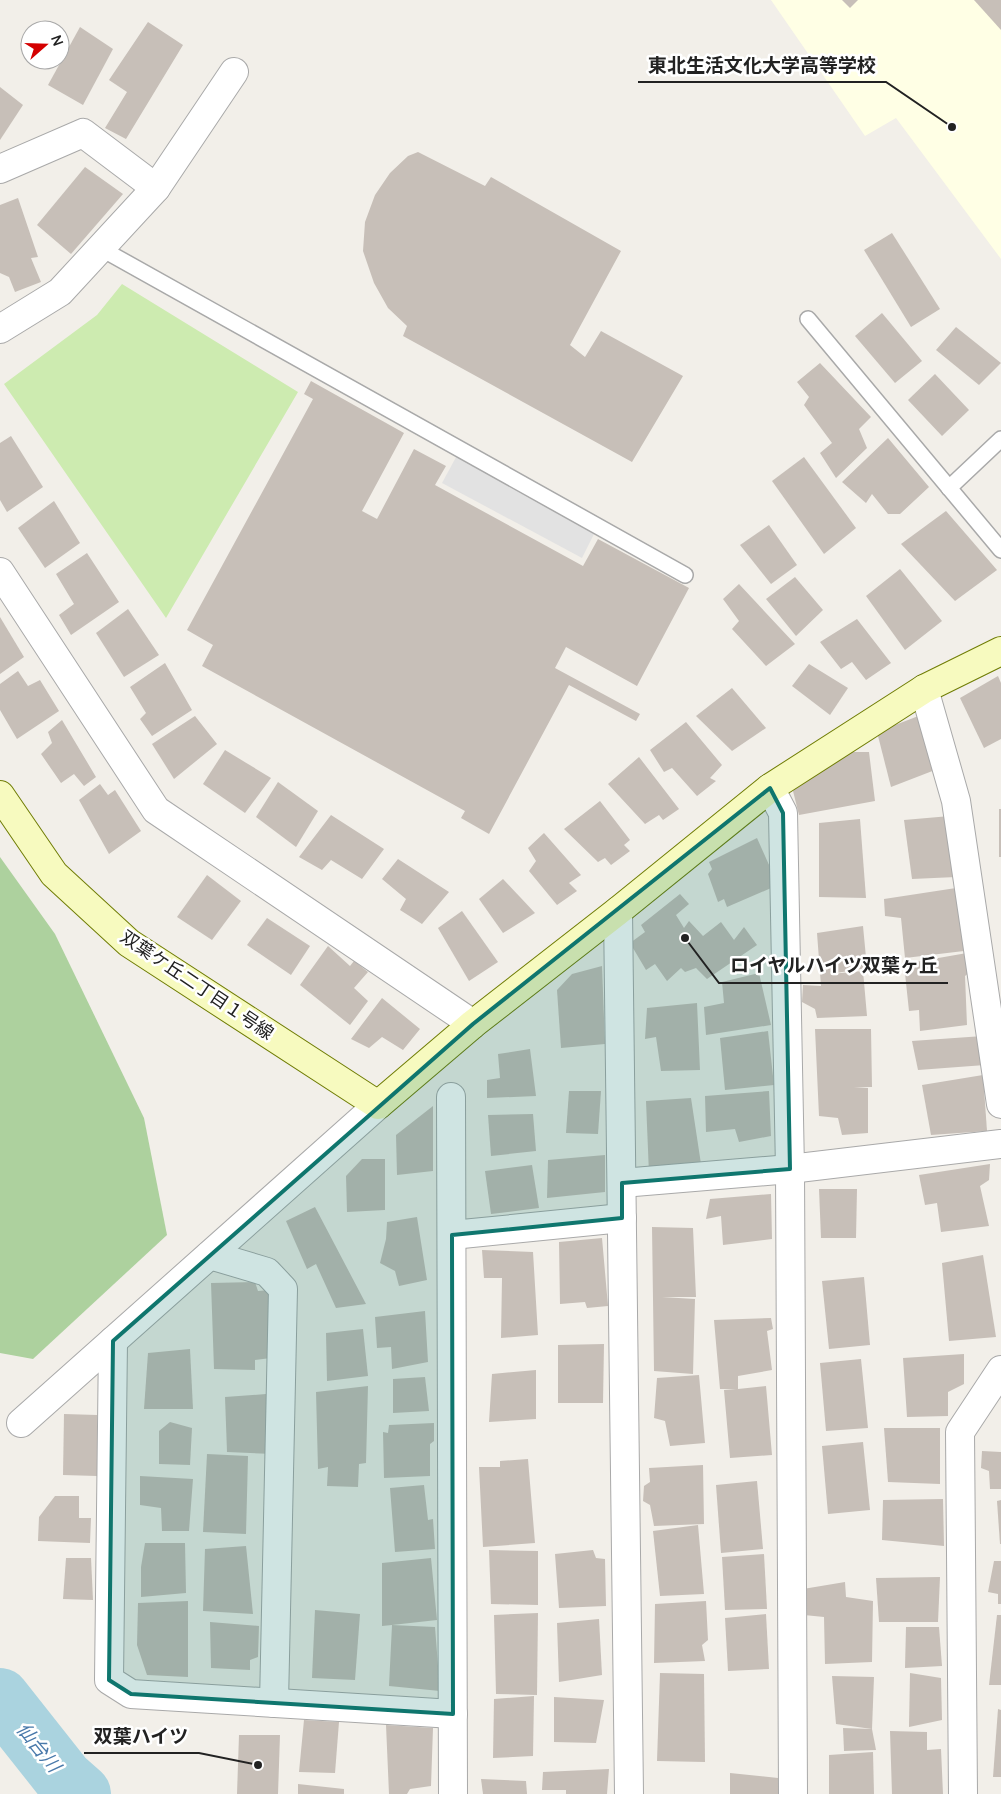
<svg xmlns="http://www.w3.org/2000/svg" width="1001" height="1794" viewBox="0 0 1001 1794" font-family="Manrope,'Noto Sans JP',sans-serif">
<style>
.education{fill:#ffffe5}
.grass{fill:#cdebb0}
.forest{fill:#add19e}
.parking{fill:#e2e2e2}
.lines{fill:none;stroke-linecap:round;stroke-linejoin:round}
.river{stroke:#aad3df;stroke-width:60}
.building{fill:#c7bfb8}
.lane-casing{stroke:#a9a9a9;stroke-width:18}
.street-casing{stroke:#a9a9a9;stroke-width:30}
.secondary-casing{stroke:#707d05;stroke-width:30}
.lane{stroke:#fff;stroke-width:15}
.street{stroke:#fff;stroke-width:28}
.secondary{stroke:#f7fabf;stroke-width:28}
.marked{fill:#0f766e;fill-opacity:0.2;stroke:#0f766e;stroke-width:4;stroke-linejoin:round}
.labels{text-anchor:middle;stroke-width:5;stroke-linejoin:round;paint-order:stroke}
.street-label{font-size:18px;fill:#222;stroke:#fff}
.water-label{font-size:19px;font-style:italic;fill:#4a7aab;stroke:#fff}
.leader{fill:none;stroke:#222;stroke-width:2}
.callout-dot{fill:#222;stroke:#fff;stroke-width:2}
.callout-label{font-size:19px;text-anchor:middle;font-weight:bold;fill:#222;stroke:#fff;stroke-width:5;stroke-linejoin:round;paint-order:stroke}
</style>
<rect width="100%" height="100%" fill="#f2efe9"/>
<polygon class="education" points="771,0 1001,0 1001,259 896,118 865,136"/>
<polygon class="grass" points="122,284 298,392 166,618 4,384 97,315"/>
<polygon class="forest" points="0,857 55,934 144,1118 167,1235 33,1359 0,1353"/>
<polygon class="parking" points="461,448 600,522 582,558 442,483"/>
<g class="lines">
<polyline class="river" points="0,1698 64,1779 81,1794"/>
</g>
<g class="building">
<polygon points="842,0 858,0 850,8"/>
<polygon points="974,0 1001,0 1001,30"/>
<polygon points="148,22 183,45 126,139 105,128 127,92 109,80"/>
<polygon points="80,27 113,49 83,105 48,85"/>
<polygon points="0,87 23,105 0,140"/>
<polygon points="418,152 485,186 491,177 621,251 570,345 585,357 601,331 683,376 632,462 403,336 407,326 388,308 374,283 363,251 365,222 375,195 390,173 408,156"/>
<polygon points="85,167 123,194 71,254 37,225"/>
<polygon points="18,198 38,257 31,258 41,282 15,292 9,277 0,273 0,205"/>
<polygon points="892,233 940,309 911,327 864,250"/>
<polygon points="882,313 922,361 895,383 855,336"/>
<polygon points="956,327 1001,363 979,385 936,350"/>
<polygon points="820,363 871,417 859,429 867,448 836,478 820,453 832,443 804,405 809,397 797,382"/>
<polygon points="935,374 969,410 942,436 908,400"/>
<polygon points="311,381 404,433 362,511 377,519 414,449 446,466 435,485 583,566 598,539 689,588 637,686 566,647 555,668 640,714 636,721 569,685 489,834 461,818 465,811 202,666 213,645 187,630 313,399 304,394"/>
<polygon points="11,436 43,487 7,512 0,500 0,443"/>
<polygon points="888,438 929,487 900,514 888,514 872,494 866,503 842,482"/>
<polygon points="804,457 856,528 824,554 772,481"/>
<polygon points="54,501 80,543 45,568 18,528"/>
<polygon points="946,511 997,570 955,601 901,544"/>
<polygon points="769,525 797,565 771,584 740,545"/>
<polygon points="87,553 119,602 71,635 59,615 74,604 56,574"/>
<polygon points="900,569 942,621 905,650 866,596"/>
<polygon points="795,577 823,610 796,636 766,599"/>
<polygon points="739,584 795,644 766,666 732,629 739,621 723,599"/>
<polygon points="128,609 159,655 124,677 96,633"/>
<polygon points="0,617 24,657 0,674"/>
<polygon points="857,619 891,663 866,680 852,662 841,669 820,642"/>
<polygon points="165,663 192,710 152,736 140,719 146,713 130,687"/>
<polygon points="809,664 848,688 830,715 792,686"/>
<polygon points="18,671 28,686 40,680 59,711 17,739 0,710 0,684"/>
<polygon points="998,676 1001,683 1001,739 984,748 960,698"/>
<polygon points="732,688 766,728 732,751 696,716"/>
<polygon points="921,715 935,770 891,787 877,732"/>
<polygon points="195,716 217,744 174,779 152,744"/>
<polygon points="62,720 96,777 84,786 74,774 61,783 41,754 52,743 48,732"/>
<polygon points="686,722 722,765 710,778 716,781 697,796 672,768 664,772 650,750"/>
<polygon points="225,750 271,778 245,813 203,784"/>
<polygon points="842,752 869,752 875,801 799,815 793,791 827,766"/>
<polygon points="639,757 679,809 663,820 659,815 645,824 608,784"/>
<polygon points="278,782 318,811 296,847 256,817"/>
<polygon points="100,784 108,795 115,790 141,831 109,854 79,800"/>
<polygon points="600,801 630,840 624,845 630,851 611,865 605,858 598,862 564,829"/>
<rect x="999" y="809" width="2" height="48"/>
<polygon points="331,815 384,849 362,879 331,860 322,870 299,857"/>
<polygon points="950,816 956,877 912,879 904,820"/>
<polygon points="860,819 866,898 819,897 819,823"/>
<polygon points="544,833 581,875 569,883 577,891 557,905 529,871 536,861 528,848"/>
<polygon points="757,838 778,885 727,907 724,899 718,902 708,874 712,869 709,862"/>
<polygon points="398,859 449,892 422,924 400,910 406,899 382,879"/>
<polygon points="207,875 241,901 212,940 177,917"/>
<polygon points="503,879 535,913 503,933 479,899"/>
<polygon points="956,888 964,951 905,958 901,918 885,916 884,899"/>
<polygon points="680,894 689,904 676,915 684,928 689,921 703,936 721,922 734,940 744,927 757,945 707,979 696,968 685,972 681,968 667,981 655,964 646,970 630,943 645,932 641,925"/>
<polygon points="462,911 498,962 469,981 438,928"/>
<polygon points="267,918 310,946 291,975 247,945"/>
<polygon points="863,926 867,968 830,974 863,971 867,1016 817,1018 815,1009 802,1002 803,985 821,986 817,933"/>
<polygon points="328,946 350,966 354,961 368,972 354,988 368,1001 350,1025 300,985"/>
<polygon points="967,953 971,971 965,976 967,1025 920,1031 919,1010 909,1011 904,964"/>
<polygon points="602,966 605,1044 561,1048 557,990 572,974"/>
<polygon points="759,973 771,1025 706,1035 704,1007 724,1003 722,982"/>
<polygon points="382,998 420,1029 403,1050 382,1037 369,1048 351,1039"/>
<polygon points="697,1003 700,1070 661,1071 656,1037 645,1039 647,1008"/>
<polygon points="815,1029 871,1029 872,1087 854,1087 868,1088 868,1133 842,1135 838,1118 819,1116"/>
<polygon points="768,1031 774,1085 725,1090 720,1038"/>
<polygon points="983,1036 985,1065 918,1070 912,1041"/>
<polygon points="530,1049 536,1096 487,1098 487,1080 500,1078 498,1054"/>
<polygon points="983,1075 987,1131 931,1135 922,1085"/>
<polygon points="569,1091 601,1091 598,1134 566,1133"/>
<polygon points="769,1091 771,1136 739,1142 735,1129 706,1132 705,1096"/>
<polygon points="691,1098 701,1164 649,1174 646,1101"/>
<polygon points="433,1106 433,1171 397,1175 396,1135"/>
<polygon points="533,1114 536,1151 491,1156 488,1115"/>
<polygon points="605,1155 605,1192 547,1198 548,1160"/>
<polygon points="362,1159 385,1159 385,1210 347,1212 346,1176"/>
<polygon points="990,1164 989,1180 980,1186 989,1226 941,1232 937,1203 925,1205 919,1175"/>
<polygon points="532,1165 539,1208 491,1214 485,1171"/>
<polygon points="819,1189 857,1189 856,1238 821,1238"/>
<polygon points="771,1194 772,1239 723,1245 721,1216 706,1219 710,1199"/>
<polygon points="315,1207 366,1304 336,1308 316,1264 307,1269 286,1221"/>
<polygon points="417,1217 427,1280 399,1286 395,1271 380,1263 386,1239 387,1222"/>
<polygon points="652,1227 693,1228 696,1297 662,1297 695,1299 693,1374 654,1371"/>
<polygon points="602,1238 608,1306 587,1308 585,1302 560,1304 559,1242"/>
<polygon points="482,1250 533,1252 538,1335 501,1338 502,1278 484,1278"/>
<polygon points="983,1255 996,1337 949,1341 942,1263"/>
<polygon points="864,1277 870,1345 829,1349 822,1281"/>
<polygon points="255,1282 258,1291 270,1290 271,1358 255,1360 255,1370 214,1369 211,1283"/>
<polygon points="425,1311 428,1362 392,1369 391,1347 377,1348 375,1317"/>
<polygon points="771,1318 773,1329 767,1331 772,1370 738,1376 738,1389 766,1386 772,1455 730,1458 724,1390 736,1389 720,1389 714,1320"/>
<polygon points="363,1329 368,1376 327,1381 326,1333"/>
<polygon points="604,1344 603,1403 558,1403 558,1345"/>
<polygon points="190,1349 193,1409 144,1409 148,1353"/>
<polygon points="964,1354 964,1384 948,1392 948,1416 907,1417 903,1358"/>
<polygon points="861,1359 868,1428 826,1431 820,1363"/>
<polygon points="536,1370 536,1419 489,1422 492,1374"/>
<polygon points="699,1375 705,1443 670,1446 665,1421 654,1418 657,1378"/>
<polygon points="425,1377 429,1411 393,1413 393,1379"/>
<polygon points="368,1386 366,1463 359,1464 358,1487 327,1486 328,1467 318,1469 316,1392"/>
<polygon points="266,1394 273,1454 227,1452 225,1397"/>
<polygon points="64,1414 97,1415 97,1476 63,1475"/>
<polygon points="170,1422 192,1428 190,1465 159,1464 159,1431"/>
<polygon points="434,1423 434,1441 430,1444 430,1476 384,1478 383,1432 388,1433 389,1425"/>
<polygon points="884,1428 940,1428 940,1484 888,1482"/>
<polygon points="863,1442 870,1510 828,1514 822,1446"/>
<polygon points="982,1451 1001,1452 1001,1489 990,1489 989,1471 981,1468"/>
<polygon points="207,1454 248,1456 246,1534 203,1532"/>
<polygon points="528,1459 535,1543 483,1547 479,1467 500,1467 500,1461"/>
<polygon points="703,1465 704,1524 654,1526 650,1505 643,1501 644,1486 650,1482 649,1468"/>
<polygon points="140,1476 193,1479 189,1531 162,1531 161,1508 140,1505"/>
<polygon points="757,1481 763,1549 721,1553 716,1485"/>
<polygon points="424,1485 428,1520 433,1519 435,1549 395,1552 390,1488"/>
<polygon points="55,1496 79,1496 79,1518 91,1518 90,1543 38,1541 39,1517"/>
<polygon points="943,1499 944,1546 882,1540 883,1500"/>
<polygon points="1001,1500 1001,1544 1000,1544 997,1501"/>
<polygon points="698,1525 704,1594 660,1596 653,1531"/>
<polygon points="145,1543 185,1543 186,1593 141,1597 141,1567"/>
<polygon points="246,1546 253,1614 203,1611 205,1549"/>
<polygon points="489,1550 538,1551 538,1605 491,1604"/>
<polygon points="593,1550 596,1558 605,1559 606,1606 559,1608 555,1554"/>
<polygon points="764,1554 767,1609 725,1610 722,1557"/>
<polygon points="66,1558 91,1558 93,1600 63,1599"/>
<polygon points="431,1558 437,1620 392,1625 435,1627 440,1691 389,1686 392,1625 382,1626 382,1563"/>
<polygon points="994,1561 1001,1561 1001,1604 998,1604 998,1594 988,1592"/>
<polygon points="940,1577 938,1622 879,1622 876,1578"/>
<polygon points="845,1582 846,1597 873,1601 872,1662 825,1664 824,1617 804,1615 803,1589"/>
<polygon points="188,1601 188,1677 147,1675 137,1645 138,1603"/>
<polygon points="706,1601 708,1640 702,1645 705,1661 654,1663 655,1604"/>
<polygon points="315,1610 360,1614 355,1680 312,1678"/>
<polygon points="538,1613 537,1695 496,1694 494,1615"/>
<polygon points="766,1614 769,1669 728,1671 725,1618"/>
<polygon points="997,1615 1001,1615 1001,1685 989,1685"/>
<polygon points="599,1619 602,1675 559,1682 557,1623"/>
<polygon points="210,1622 259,1626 258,1657 250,1660 250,1670 211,1668"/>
<polygon points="906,1627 939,1627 942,1666 905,1668"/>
<polygon points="660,1673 704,1674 705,1762 657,1761"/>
<polygon points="910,1673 941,1678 942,1720 909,1727"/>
<polygon points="832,1676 874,1677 872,1729 836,1724"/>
<polygon points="534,1696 533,1756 493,1758 494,1699"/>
<polygon points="554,1697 604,1700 596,1743 554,1742"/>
<polygon points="998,1709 1001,1710 1001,1777 993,1777"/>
<polygon points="304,1720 339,1722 335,1773 299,1772"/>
<polygon points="386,1725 433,1728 431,1786 410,1789 407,1794 389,1794"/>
<polygon points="843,1728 872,1729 876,1750 844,1751"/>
<polygon points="890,1731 927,1732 927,1750 941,1749 943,1794 892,1794"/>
<polygon points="239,1735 280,1735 278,1794 237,1794"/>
<polygon points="873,1752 874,1794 829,1794 829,1755"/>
<polygon points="609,1769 607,1794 566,1794 566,1790 542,1790 543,1772"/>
<polygon points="730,1773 778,1778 778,1794 730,1794"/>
<polygon points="481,1779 526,1781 527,1794 483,1794"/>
<polygon points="298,1784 344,1789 344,1794 298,1794"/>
</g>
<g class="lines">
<g class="lane-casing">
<g id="lane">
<polyline points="100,248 685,575"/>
<polyline points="808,319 1001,550"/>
<polyline points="949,488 1001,439"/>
</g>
</g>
<g class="street-casing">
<g id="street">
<polyline points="0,169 83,133 156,188"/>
<polyline points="0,329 60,292 156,188 234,72"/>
<polyline points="0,572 156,810 473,1024"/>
<polyline points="924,689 956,801 1001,1104"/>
<polyline points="770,788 783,813 790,1169 793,1794"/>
<polyline points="618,911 629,1794"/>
<polyline points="451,1097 453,1794"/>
<polyline points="622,1183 790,1169 1001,1144"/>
<polyline points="452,1235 622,1218"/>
<polyline points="210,1255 267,1272 283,1289 274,1703"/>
<polyline points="113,1341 109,1680 131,1694 453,1714"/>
<polyline points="21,1423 378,1105"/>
<polyline points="963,1794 960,1432 1001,1370"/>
</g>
</g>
<g class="secondary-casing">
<polyline id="secondary" points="0,795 54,874 129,943 378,1105 473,1024 618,911 770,788 924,689 1001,651"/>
</g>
<use href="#lane" class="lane"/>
<use href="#street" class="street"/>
<use href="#secondary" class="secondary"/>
</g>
<path class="marked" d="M770 788 783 813 790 1169 622 1183V1218L452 1235 453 1714 131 1694 109 1680 113 1341 473 1024Z"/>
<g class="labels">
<g class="street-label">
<text transform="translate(197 985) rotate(34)" y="6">双葉ケ丘二丁目１号線</text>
</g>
<g class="water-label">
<text transform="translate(39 1747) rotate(51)" y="7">仙台川</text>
</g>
</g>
<path class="leader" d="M952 127L886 82H638M685 938L719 983H948M258 1765L199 1753H84"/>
<g class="callout-dot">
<circle cx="952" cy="127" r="5"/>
<circle cx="685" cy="938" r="5"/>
<circle cx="258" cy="1765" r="5"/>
</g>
<g class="callout-label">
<text x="762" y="72">東北生活文化大学高等学校</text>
<text x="834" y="972">ロイヤルハイツ双葉ヶ丘</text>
<text x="141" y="1743">双葉ハイツ</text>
</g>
<g transform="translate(45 45) rotate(70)"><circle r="24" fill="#ffffff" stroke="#a7a7a7"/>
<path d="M0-4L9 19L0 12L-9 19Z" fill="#d40000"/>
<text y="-8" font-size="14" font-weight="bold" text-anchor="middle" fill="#222222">N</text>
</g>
</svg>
